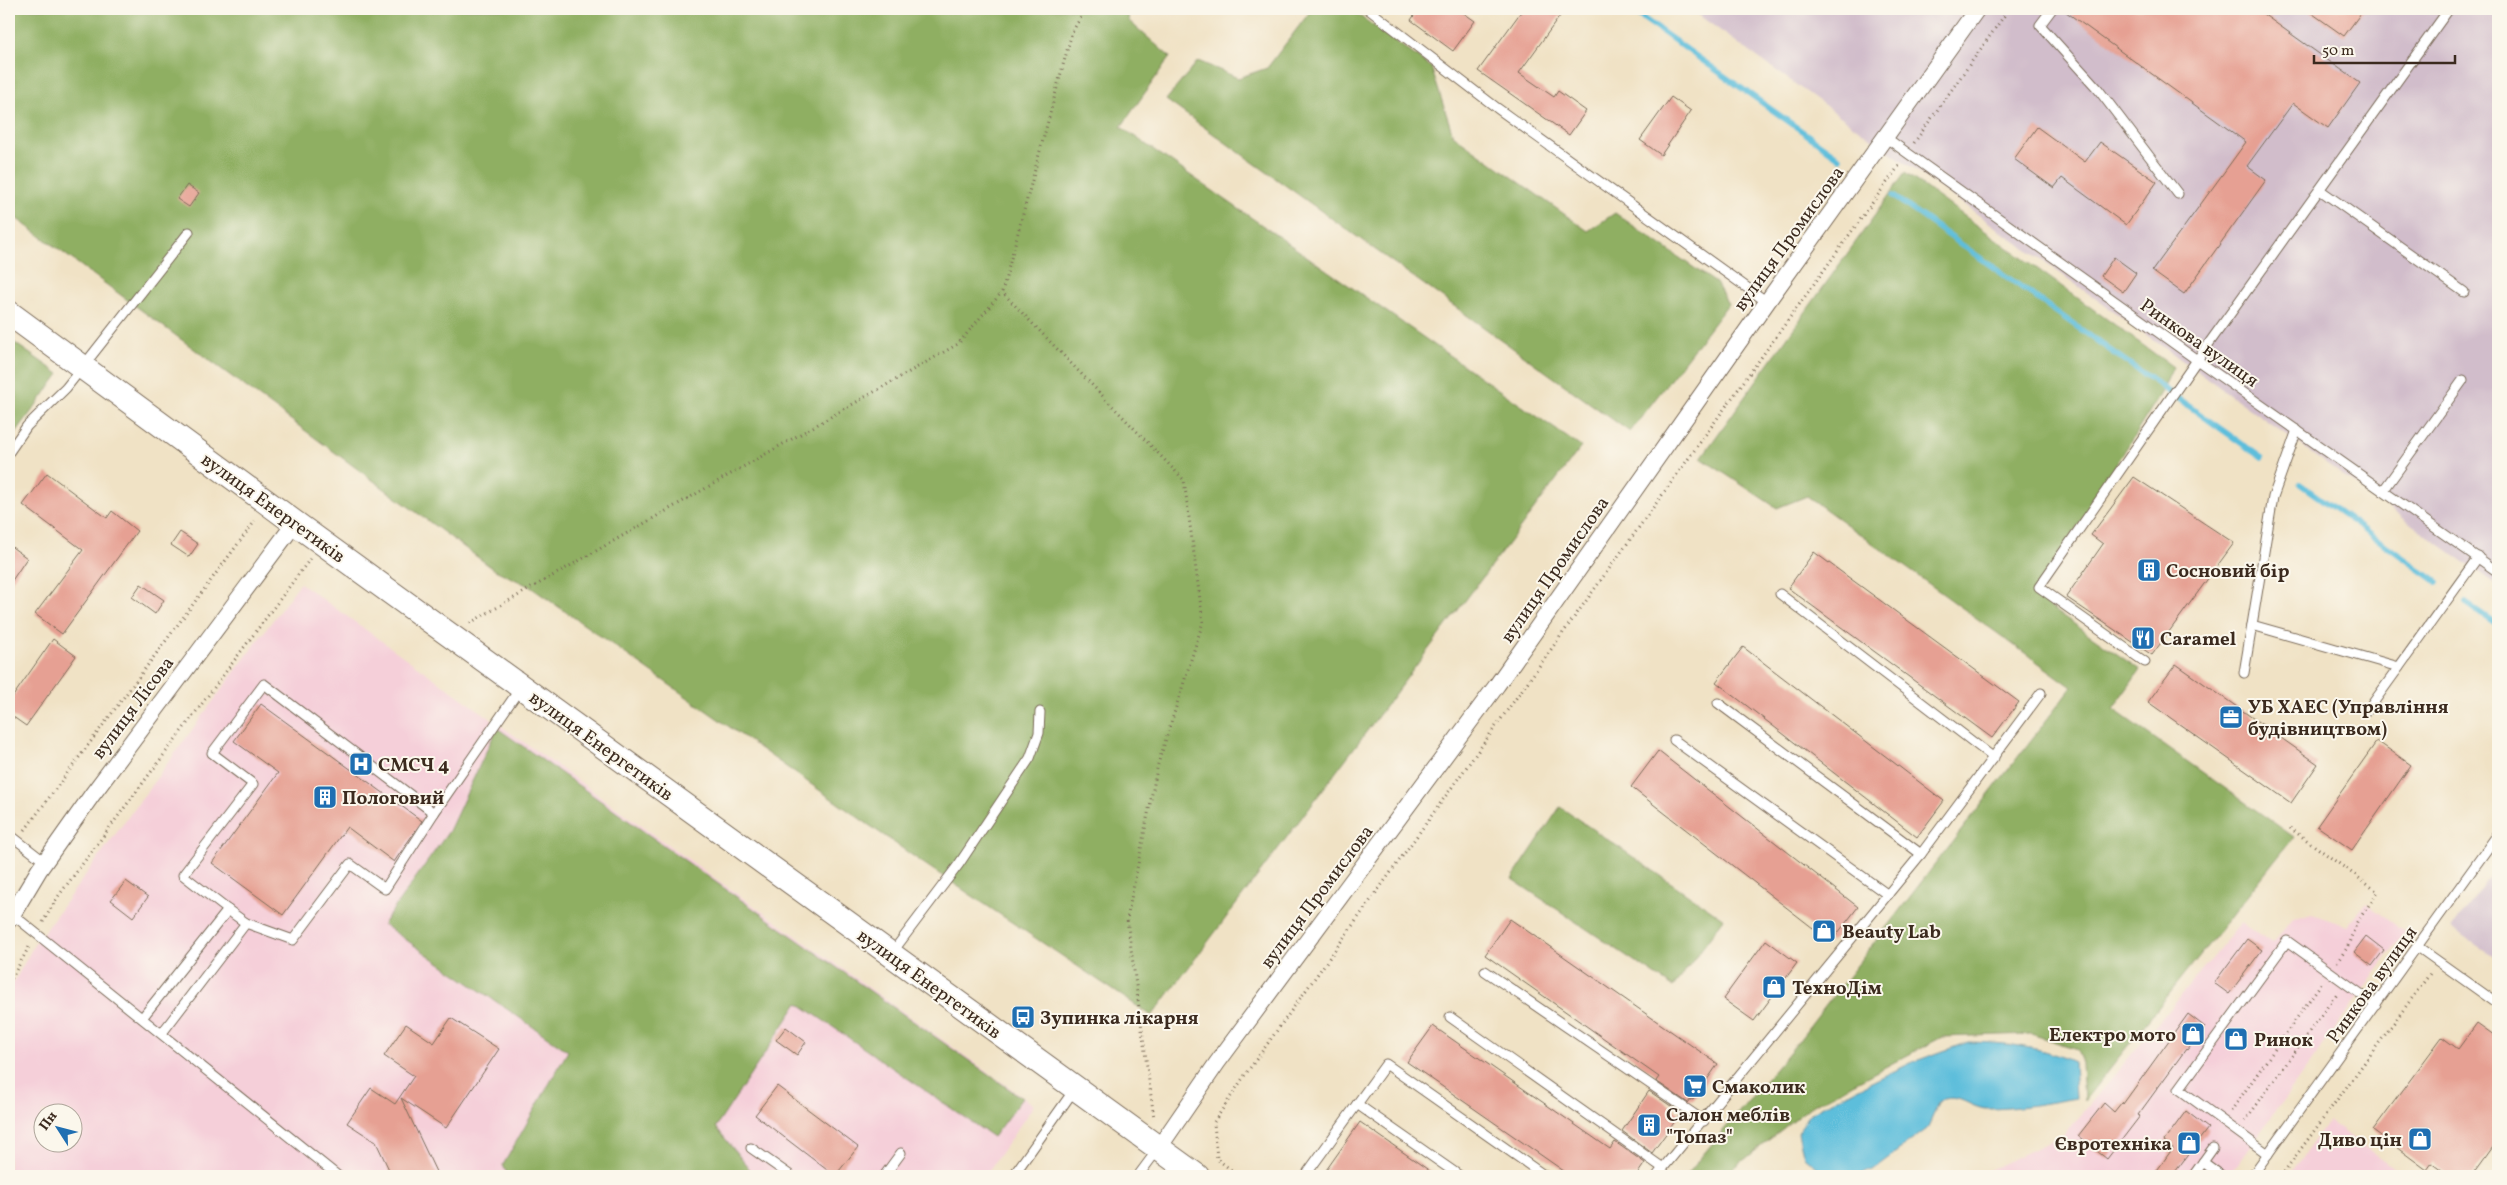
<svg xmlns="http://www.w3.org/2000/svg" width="2507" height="1185" viewBox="0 0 2507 1185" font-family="Vollkorn,serif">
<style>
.built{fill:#f5cfd9;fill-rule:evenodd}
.industrial{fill:#d1bdcb}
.forest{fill:#8faf62;stroke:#656c40}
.water{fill:#5dbedb;stroke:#4c747c}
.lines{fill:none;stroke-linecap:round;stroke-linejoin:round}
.stream{stroke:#5dbedb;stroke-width:5.5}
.building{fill:#e6a093}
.service-casing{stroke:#7a6a58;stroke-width:11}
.minor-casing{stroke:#7a6a58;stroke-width:18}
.secondary-casing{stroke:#7a6a58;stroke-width:26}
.path{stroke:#7a6a58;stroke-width:3;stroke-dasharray:1 4;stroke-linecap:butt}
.service{stroke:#fff;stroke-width:9}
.minor{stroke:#fff;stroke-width:16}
.secondary{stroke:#fff;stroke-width:24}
.labels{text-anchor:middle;stroke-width:4;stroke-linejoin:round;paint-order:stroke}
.street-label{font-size:19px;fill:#3b2a1e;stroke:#fbf7ec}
.poi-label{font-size:19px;font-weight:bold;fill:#3b2a1e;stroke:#fbf7ec;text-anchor:start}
</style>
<rect width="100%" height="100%" fill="#fbf7ec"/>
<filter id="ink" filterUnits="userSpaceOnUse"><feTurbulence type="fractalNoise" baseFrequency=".02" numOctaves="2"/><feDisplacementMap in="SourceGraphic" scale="10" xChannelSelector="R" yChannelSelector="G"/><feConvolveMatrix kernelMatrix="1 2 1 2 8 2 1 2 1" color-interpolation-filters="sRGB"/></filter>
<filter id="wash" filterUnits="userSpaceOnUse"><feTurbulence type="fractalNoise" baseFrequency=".0096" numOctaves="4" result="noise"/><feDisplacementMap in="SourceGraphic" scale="20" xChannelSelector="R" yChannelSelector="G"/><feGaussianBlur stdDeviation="1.12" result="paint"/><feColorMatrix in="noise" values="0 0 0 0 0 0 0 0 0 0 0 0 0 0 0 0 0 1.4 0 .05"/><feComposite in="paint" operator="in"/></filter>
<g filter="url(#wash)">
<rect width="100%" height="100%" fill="#f0e2c5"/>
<g class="built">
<path d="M300 583 1034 1105 985 1176H9V991L34 945ZM42 1112H72V1142H42Z"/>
<polygon points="2366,903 2405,932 2229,1176 1977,1176 2065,1134 2241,923 2272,944 2293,918 2312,914 2347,926"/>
<polygon points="2328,1121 2406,1176 2289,1176"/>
</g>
<g class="industrial">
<polygon points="1690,9 2498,9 2498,586"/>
<polygon points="2498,864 2498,960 2452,928"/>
</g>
<g class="forest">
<polygon points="9,9 1127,9 1129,21 1170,57 1121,127 1581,447 1152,1016 923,863 529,586 495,570 9,213"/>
<polygon points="1312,9 1350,9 1431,67 1453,135 1588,231 1615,213 1716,283 1728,304 1630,432 1166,100 1198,61 1238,78 1267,68"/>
<polygon points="1905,173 2173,367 2161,393 2034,596 2140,670 2113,709 2294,837 2084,1101 2082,1064 2077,1049 2031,1034 1942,1037 1811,1106 1724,1176 1685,1176 1797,1043 2072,687 1807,496 1777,508 1701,458"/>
<polygon points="9,339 59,374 9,442"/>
<polygon points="497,728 1022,1098 993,1137 798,1003 716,1127 755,1176 508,1176 503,1165 568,1051 383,924 449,831"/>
<polygon points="1560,807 1724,919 1673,987 1512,879"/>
</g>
<path class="water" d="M1968 1042C2006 1043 2039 1046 2074 1062L2076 1098C2046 1103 2017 1109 1987 1109 1969 1108 1961 1093 1940 1100L1927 1129 1872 1170 1855 1176H1827L1804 1157 1798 1133 1808 1115 1828 1103 1913 1062Z"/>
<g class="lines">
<g class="stream">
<polyline points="1630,9 1840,158"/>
<polyline points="1893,196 2262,458"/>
<polyline points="2300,484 2437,582"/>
<polyline points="2466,603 2498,625"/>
</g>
</g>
<g id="blocks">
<g class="building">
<polygon points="1419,9 1458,9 1475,21 1453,51 1411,20"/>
<polygon points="1523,9 1565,9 1519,73 1554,97 1558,91 1586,111 1569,135 1478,71"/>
<polygon points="2062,9 2256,9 2360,83 2328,128 2293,103 2247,166 2266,180 2184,294 2152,271 2246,142"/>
<polygon points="2306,9 2364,9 2344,36"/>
<polygon points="1671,97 1691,111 1661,155 1640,140"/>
<polygon points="2037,127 2085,162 2100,142 2157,182 2126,225 2062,178 2054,188 2014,159"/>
<polygon points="187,185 199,193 189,207 177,199"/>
<polygon points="2114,257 2136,273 2123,292 2101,276"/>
<polygon points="47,473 107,518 112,511 137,531 62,634 35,614 83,550 23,505"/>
<polygon points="2134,477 2234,543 2152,655 2066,597 2103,544 2091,535"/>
<polygon points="180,532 198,544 189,557 171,545"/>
<polygon points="9,545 27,558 9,585"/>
<polygon points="1814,552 2019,702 1992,738 1788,588"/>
<polygon points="141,584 164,600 155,614 132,597"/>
<polygon points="53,639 76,656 26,726 9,714 9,702"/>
<polygon points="1743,647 1944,801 1917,837 1716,682"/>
<polygon points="2176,664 2318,764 2291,803 2148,702"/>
<polygon points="261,704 422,821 394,862 347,827 283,915 212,863 278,773 234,741"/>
<polygon points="2377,741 2411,765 2352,850 2317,826"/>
<polygon points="1658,751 1858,907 1831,942 1631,787"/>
<polygon points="126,881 148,897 133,917 111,900"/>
<polygon points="1510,919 1718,1064 1693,1100 1691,1099 1688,1103 1656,1081 1659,1077 1485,955"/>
<polygon points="2366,936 2384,950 2372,966 2354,952"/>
<polygon points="2247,939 2262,950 2229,994 2214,983"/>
<polygon points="1766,940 1797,963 1754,1021 1723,999"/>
<polygon points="2188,1014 2205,1027 2187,1050 2186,1049 2138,1115 2140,1116 2107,1159 2078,1136 2104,1103 2114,1112 2122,1102 2123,1104"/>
<polygon points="451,1018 499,1049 446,1128 401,1098 438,1176 392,1176 376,1142 347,1123 371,1088 395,1104 414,1076 384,1056 406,1024 434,1043"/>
<polygon points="2477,1023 2498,1038 2498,1140 2472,1176 2450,1176 2432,1163 2427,1170 2373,1130 2442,1037 2458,1049"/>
<polygon points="1433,1026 1610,1149 1615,1142 1645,1163 1636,1176 1571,1176 1407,1062"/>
<polygon points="786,1027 806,1042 797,1055 776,1040"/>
<polygon points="777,1086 858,1147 835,1176 755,1115"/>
<polygon points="1649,1091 1681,1113 1652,1153 1622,1131"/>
<polygon points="2186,1111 2208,1128 2172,1176 2153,1176 2173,1148 2164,1141"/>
<polygon points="1360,1122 1437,1176 1322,1176"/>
</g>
</g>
</g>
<g filter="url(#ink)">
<use href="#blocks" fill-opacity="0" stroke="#7a6a58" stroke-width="1"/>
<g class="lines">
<g class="service-casing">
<g id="service">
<polyline points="1368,9 1497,108 1767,302"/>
<polyline points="2052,9 2040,25 2098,89 2178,194"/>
<polyline points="1885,137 2197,360 2498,572"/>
<polyline points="2320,190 2464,292"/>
<polyline points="2297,430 2273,497 2252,625 2399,667 2478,557"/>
<polyline points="9,452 27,426 66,388 189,232"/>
<polyline points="2383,491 2463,380"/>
<polyline points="1780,594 1994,758"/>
<polyline points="2145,662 2039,587 2197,360 2449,9"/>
<polyline points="2244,673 2252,625"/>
<polyline points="1718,703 1921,854"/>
<polyline points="2368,710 2399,667"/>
<polyline points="1674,740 1888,895"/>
<polyline points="9,834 45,862"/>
<polyline points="228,910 183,875 253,784 212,753 264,684 434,813"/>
<polyline points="12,914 338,1176"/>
<polyline points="246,923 293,940 350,864 385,889 434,813 521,687"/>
<polyline points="2418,947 2498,1004"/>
<polyline points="891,954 959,864 1030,758 1039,733 1040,712"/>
<polyline points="1485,971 1704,1121"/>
<polyline points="1450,1017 1663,1168 1657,1176"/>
<polyline points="142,1018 228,910 246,923 162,1033"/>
<polyline points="1357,1104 1460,1176"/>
<polyline points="751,1148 791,1176"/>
<polyline points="2268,1154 2179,1089 2287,941 2376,1005"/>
<polyline points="2203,1162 2213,1148"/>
<polyline points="1663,1168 1921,854 2041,693"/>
<polyline points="884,1176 901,1153"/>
<polyline points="1013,1176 1074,1090"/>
<polyline points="1138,1176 1158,1149"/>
<polyline points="1305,1176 1386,1064 1545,1176"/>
<polyline points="2193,1176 2203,1162 2222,1176"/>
<polyline points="2252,1176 2498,834"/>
</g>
</g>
<g class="minor-casing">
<g id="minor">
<polyline points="9,920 39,870 92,795 295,523"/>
<polyline points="1158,1149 1217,1063 1497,685 1767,302 1977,9"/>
</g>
</g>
<g class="secondary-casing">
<polyline id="secondary" points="9,313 295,523 1197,1176"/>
</g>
<g class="path">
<polyline points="1086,9 1072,32 1002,292 1184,480 1203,622 1158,764 1127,919 1154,1118"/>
<polyline points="1914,143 2009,9"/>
<polyline points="470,623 958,344 1002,292"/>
<polyline points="2290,828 2378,892 2357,922 2347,948 2337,962"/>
<polyline points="25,830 255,521"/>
<polyline points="43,922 57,898 310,559"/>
<polyline points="9,983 30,945"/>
<polyline points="2231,1111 2323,981"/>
<polyline points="2245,1121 2338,992"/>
<polyline points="1239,1176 1217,1159 1214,1122 1245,1075 1901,163"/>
<polyline points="2281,1176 2432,971"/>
</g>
<use href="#service" class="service"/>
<use href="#minor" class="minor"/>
<use href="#secondary" class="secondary"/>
</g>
</g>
<defs>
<g id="building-square" transform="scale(1.25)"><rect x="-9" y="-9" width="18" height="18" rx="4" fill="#1f6fb2" stroke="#fbf7ec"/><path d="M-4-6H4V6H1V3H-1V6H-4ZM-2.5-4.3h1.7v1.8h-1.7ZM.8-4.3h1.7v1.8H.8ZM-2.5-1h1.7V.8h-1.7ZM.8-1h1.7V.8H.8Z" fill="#fff"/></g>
<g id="restaurant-square" transform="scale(1.25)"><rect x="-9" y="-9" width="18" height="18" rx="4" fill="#1f6fb2" stroke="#fbf7ec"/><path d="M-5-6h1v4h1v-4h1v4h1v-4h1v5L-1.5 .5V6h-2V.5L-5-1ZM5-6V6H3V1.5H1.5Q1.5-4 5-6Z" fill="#fff"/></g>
<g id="office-square" transform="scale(1.25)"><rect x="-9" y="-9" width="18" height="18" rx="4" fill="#1f6fb2" stroke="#fbf7ec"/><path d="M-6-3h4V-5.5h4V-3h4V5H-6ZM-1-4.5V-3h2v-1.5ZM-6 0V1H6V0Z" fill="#fff"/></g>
<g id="hospital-square" transform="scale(1.25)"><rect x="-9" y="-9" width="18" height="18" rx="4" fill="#1f6fb2" stroke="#fbf7ec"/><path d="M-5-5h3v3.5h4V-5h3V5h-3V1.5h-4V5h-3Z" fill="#fff"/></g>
<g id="shop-square" transform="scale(1.25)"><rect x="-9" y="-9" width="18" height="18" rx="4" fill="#1f6fb2" stroke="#fbf7ec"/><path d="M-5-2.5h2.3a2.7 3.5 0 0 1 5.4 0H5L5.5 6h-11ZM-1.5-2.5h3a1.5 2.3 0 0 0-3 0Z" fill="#fff"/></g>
<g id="bus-square" transform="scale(1.25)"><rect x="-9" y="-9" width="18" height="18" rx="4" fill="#1f6fb2" stroke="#fbf7ec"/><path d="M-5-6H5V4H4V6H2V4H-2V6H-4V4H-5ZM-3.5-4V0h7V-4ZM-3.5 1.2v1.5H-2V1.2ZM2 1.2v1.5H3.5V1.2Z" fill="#fff"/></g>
<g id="supermarket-square" transform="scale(1.25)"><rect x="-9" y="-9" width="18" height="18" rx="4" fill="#1f6fb2" stroke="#fbf7ec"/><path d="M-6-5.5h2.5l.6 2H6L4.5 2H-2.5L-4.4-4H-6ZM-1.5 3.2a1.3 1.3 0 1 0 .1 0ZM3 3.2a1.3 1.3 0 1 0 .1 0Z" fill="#fff"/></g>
</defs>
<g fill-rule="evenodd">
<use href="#building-square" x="2149" y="570"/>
<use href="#restaurant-square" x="2143" y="638"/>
<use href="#office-square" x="2231" y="717"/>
<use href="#hospital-square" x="361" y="764"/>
<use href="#building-square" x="325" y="797"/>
<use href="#shop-square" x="1824" y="931"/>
<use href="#shop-square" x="1774" y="987"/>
<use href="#bus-square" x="1023" y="1017"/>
<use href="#shop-square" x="2193" y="1034"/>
<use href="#shop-square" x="2236" y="1039"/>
<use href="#supermarket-square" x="1695" y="1086"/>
<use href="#building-square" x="1649" y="1125"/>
<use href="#shop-square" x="2420" y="1139"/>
<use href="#shop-square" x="2189" y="1143"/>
</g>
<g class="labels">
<g class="street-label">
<text transform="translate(1788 238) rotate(-54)" y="7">вулиця Промислова</text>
<text transform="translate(2200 342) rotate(35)" y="7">Ринкова вулиця</text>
<text transform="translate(274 507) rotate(36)" y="7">вулиця Енергетиків</text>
<text transform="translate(1554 569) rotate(-55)" y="7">вулиця Промислова</text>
<text transform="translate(132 707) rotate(-53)" y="7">вулиця Лісова</text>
<text transform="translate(602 745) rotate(36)" y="7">вулиця Енергетиків</text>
<text transform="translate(1316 896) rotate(-53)" y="7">вулиця Промислова</text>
<text transform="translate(930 983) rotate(36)" y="7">вулиця Енергетиків</text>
<text transform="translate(2371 984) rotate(-54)" y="7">Ринкова вулиця</text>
</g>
<g class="poi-label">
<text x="2166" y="577">Сосновий бір</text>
<text x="2160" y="645">Caramel</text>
<text x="2248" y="713">УБ ХАЕС (Управління<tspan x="2248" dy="22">будівництвом)</tspan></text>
<text x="378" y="771">СМСЧ 4</text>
<text x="342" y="804">Пологовий</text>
<text x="1842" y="938">Beauty Lab</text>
<text x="1792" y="994">ТехноДім</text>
<text x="1040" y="1024">Зупинка лікарня</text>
<text x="2176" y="1041" text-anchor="end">Електро мото</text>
<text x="2254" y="1046">Ринок</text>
<text x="1712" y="1093">Смаколик</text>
<text x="1666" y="1121">Салон меблів<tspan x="1666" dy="22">"Топаз"</tspan></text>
<text x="2402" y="1146" text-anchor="end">Диво цін</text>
<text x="2172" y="1150" text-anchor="end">Євротехніка</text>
</g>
</g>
<rect width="2507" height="1185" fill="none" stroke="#fbf7ec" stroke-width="30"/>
<g transform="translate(58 1128) rotate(306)"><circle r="24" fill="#fbf7ec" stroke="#aea59a"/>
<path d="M0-4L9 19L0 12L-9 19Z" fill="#1f6fb2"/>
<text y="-8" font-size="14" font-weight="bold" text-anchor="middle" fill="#3b2a1e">Пн</text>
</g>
<path d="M2314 55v8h141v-8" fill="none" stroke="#3b2a1e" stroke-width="2.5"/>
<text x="2322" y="55" font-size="15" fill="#3b2a1e" stroke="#fbf7ec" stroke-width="4" paint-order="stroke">50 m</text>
</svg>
